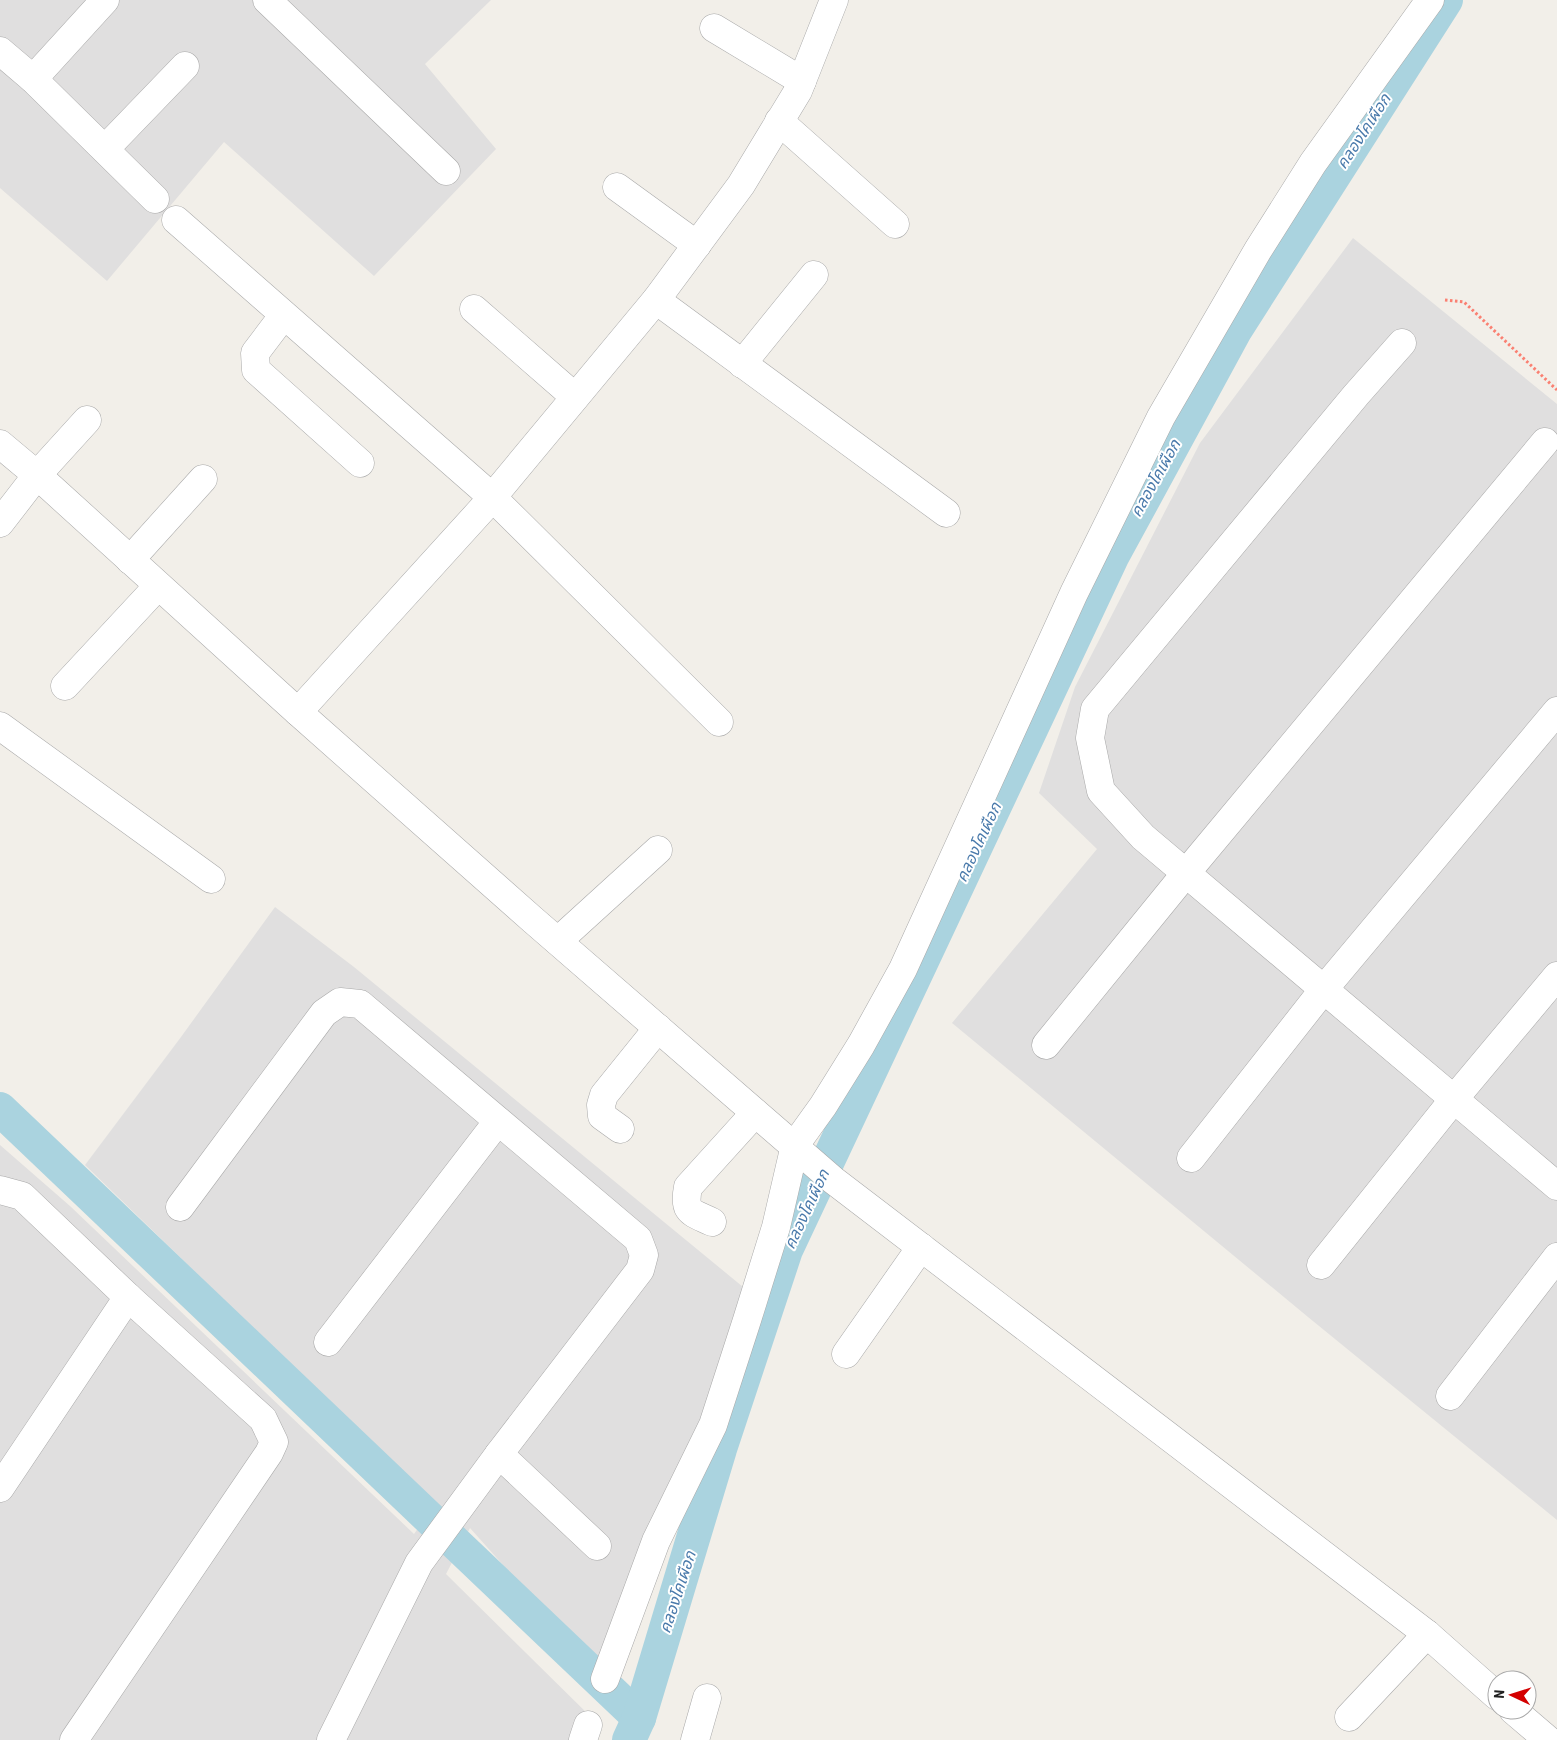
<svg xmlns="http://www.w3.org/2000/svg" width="1557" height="1740" viewBox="0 0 1557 1740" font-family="'Roboto Condensed','Noto Sans Thai',sans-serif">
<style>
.residential{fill:#e0dfdf}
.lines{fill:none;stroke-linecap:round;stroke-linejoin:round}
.canal{stroke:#aad3df;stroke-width:34}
.minor-casing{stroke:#a9a9a9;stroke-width:29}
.path{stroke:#fa8072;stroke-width:3;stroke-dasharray:2.5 2.5;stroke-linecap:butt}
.minor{stroke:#fff;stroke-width:28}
.labels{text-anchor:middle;stroke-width:4;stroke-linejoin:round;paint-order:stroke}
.water-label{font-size:16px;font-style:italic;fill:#4a7aab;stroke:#fff}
</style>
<rect width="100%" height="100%" fill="#f2efe9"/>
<g class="residential">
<polygon points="0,0 491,0 425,64 496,149 374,276 224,142 107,281 0,188"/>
<polygon points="1353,238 1557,404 1557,1520 1308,1317 952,1023 1097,849 1039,793 1075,687 1200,443"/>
<polygon points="275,907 354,967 754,1296 605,1679 470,1528 446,1574 595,1721 587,1740 0,1740 0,1145 70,1206 414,1534 435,1504 85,1165 181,1037"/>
</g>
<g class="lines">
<g class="canal">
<polyline points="0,1109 639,1718"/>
<polyline points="629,1740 639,1718 720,1449 786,1250 1112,557 1236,329 1446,0"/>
</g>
<g class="minor-casing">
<g id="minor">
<polyline points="267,0 446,171"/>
<polyline points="714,28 802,81"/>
<polyline points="0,51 33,79 155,199"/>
<polyline points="33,79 105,0"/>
<polyline points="779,121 895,224"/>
<polyline points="105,149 185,66"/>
<polyline points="617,187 697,245"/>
<polyline points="176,220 492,497 719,722"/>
<polyline points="656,300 946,513"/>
<polyline points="474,309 575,397"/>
<polyline points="283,316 255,353 256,370 360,463"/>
<polyline points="1402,343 1356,395 1095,709 1090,738 1101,791 1143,837 1557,1186"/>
<polyline points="742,364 814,275"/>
<polyline points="0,444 37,475 298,712 533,920 833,1180 1427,1634 1497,1696"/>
<polyline points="0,523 37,475 87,420"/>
<polyline points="130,560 203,479"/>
<polyline points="65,686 158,586"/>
<polyline points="298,712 485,506 656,300 741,185 798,91 834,0"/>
<polyline points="0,726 211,879"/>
<polyline points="558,941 658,850"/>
<polyline points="1046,1045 1186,873 1545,442"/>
<polyline points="620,1129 602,1116 601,1105 604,1095 658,1028"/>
<polyline points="1191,1158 1324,989 1557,711"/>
<polyline points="0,1190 22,1196 128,1297 263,1419 274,1442 269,1453 74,1740"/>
<polyline points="180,1207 324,1013 340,1002 360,1004 638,1239 644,1255 640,1270 499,1454 419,1563 331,1740"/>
<path d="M712 1222C691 1212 683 1213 688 1187L755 1113"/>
<polyline points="1321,1265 1454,1099 1557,976"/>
<polyline points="328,1342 498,1121"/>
<polyline points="846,1354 921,1247"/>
<polyline points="1450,1396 1557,1257"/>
<polyline points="499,1454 597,1546"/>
<polyline points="0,1488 128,1297"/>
<polyline points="605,1679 656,1541 713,1425 747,1320 776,1227 795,1145 823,1106 861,1045 903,969 1074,593 1161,417 1258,250 1313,163 1430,0"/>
<polyline points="1513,1710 1548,1740"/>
<polyline points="1349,1717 1427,1634"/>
<polyline points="583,1740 588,1725"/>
<polyline points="695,1740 707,1698"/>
</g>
</g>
<polyline class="path" points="1445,300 1464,302 1557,390"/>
<use href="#minor" class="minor"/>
</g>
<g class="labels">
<g class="water-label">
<text transform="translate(1363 131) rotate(-57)" y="6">คลองโคเผือก</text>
<text transform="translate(1155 478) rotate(-61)" y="6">คลองโคเผือก</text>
<text transform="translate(978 842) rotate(-65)" y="6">คลองโคเผือก</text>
<text transform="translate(806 1209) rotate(-65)" y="6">คลองโคเผือก</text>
<text transform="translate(677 1592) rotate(-72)" y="6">คลองโคเผือก</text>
</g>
</g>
<g transform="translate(1512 1695) rotate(274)"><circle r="24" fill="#ffffff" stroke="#a7a7a7"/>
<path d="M0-4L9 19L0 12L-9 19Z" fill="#d40000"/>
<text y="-8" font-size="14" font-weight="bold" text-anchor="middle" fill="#222222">N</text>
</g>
</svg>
